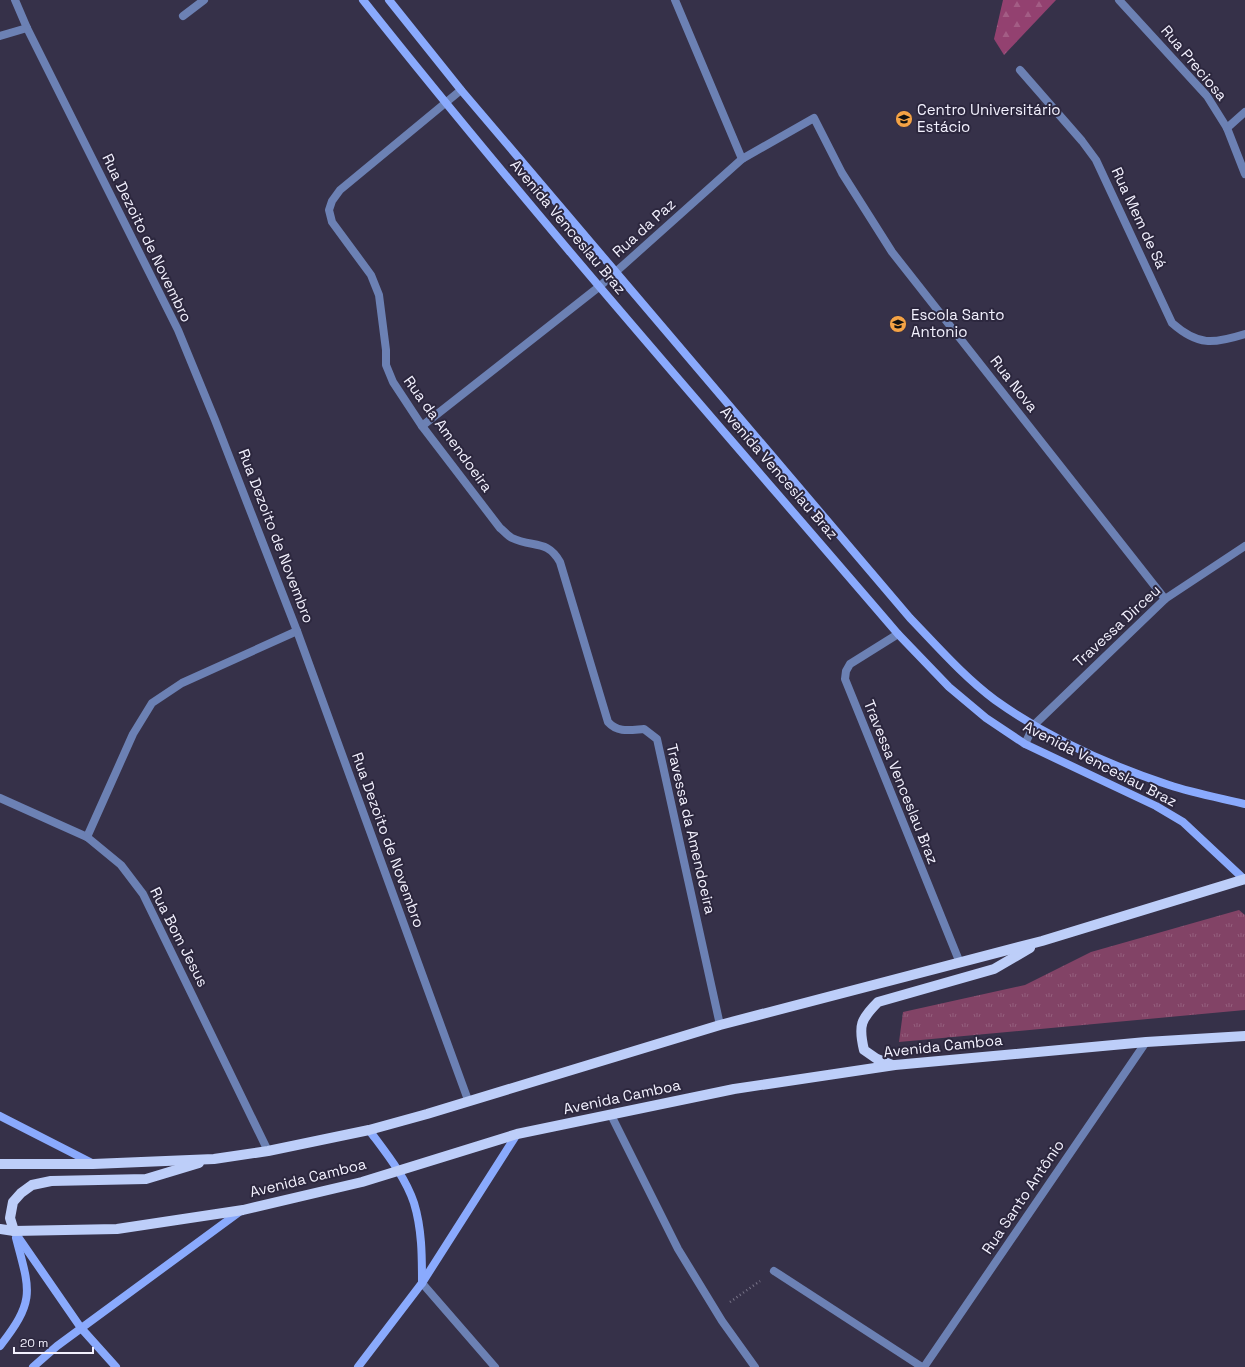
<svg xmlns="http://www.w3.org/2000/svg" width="1245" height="1367" viewBox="0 0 1245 1367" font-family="'Space Grotesk',sans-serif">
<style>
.grass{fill:url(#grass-tufts)}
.forest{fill:url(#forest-firs)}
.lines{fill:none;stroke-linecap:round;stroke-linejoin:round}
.path{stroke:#787488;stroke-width:2.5;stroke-dasharray:1 3;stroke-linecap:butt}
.lane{stroke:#6c81b4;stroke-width:8}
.street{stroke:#6c81b4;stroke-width:8}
.secondary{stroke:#8aaafd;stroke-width:8}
.primary{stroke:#bdcef9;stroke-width:10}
.labels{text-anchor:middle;stroke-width:4;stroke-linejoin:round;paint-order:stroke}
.street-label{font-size:15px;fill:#f3f1fe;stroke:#2c273e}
.poi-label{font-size:15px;fill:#f3f1fe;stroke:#2c273e;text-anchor:start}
</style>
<defs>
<pattern id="grass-tufts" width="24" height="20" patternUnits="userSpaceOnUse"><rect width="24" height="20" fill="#824366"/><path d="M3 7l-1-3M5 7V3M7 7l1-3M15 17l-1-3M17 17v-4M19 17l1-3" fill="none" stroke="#945f7d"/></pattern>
<pattern id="forest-firs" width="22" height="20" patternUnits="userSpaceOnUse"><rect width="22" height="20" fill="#934170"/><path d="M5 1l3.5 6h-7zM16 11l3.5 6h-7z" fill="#a35d85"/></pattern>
</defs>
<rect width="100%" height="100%" fill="#363149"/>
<polygon class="grass" points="1239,910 1245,915 1245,1010 899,1042 903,1012 1025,985 1091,952"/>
<polygon class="forest" points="1003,0 1056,0 1004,55 994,39"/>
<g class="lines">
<polyline class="path" points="730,1302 760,1281"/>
<polyline class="lane" points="611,1115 678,1249 722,1321 755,1367"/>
<g class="street">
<polyline points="15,0 27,28 178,330 215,420 297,631 468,1100"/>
<polyline points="675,0 742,159"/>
<polyline points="1119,0 1207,96 1227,128 1245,174"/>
<polyline points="183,16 204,0"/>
<polyline points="0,36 27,28"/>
<path d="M1020 70 1082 141 1096 160 1172 323C1198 346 1213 344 1245 334"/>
<path d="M461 90 340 190 332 201 329 210 332 222 371 275 379 295 386 350V365L393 382 422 426 500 528C504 531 508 536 512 538 533 548 547 539 560 562L608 722C618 733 630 730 644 729L657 739 720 1025"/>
<polyline points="1227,128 1245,112"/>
<polyline points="422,426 600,286 742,159 814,118 842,173 892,252 1165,599"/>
<polyline points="898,634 850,664 846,671 845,679 960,963"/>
<polyline points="1025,744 1034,725 1165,599 1245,546"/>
<polyline points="0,798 87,837 121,865 143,894 268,1151"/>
<polyline points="87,837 133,734 152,703 182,683 297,631"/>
<polyline points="774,1271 922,1367"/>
<polyline points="422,1283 495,1367"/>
<polyline points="924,1367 1146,1042"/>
</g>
<g class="secondary">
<path d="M363 0C535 217 718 424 898 634L949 687 986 718 1025 744 1156 806 1183 822 1245 880"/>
<path d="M389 0 461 90 910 618C937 646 964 677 995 700 1047 737 1108 765 1169 785 1193 793 1220 798 1245 804"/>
<polyline points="0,1116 92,1163"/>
<path d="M369 1130C386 1153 405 1176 414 1203 422 1229 422 1256 422 1283"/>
<polyline points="14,1231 81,1328 116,1367"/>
<path d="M0 1346C36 1300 30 1291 16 1238"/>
<polyline points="33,1367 57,1346 242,1210"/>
<polyline points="358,1367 422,1283 517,1134"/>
</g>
<g class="primary">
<path d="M892 1065 877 1059 864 1050C858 1025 861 1019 878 1002L994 969 1030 948"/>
<polyline points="0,1164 93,1164 214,1159 268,1151 369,1130 427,1114 720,1025 1042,941 1245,879"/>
<polyline points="0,1229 14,1231 117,1229 243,1210 362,1182 517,1134 734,1089 895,1065 1146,1042 1245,1036"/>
<polyline points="14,1231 10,1218 13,1202 21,1193 32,1185 51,1181 146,1179 199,1163"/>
</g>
</g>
<defs>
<g id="university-disc" transform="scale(0.9)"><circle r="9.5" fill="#f5a345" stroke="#2c273e"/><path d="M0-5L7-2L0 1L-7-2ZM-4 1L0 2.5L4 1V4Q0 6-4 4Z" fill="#111"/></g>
<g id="school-disc" transform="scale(0.9)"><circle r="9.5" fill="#f5a345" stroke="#2c273e"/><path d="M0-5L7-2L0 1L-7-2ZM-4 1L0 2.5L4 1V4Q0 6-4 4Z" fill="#111"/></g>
</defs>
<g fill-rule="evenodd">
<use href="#university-disc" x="904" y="119"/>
<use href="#school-disc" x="898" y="324"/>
</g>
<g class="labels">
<g class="street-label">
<text transform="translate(1194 63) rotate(50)" y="5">Rua Preciosa</text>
<text transform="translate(1139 218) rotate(65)" y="5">Rua Mem de Sá</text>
<text transform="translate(568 227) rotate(50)" y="5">Avenida Venceslau Braz</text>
<text transform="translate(644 228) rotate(-42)" y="5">Rua da Paz</text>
<text transform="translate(147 238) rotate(64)" y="5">Rua Dezoito de Novembro</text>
<text transform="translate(1014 384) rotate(52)" y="5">Rua Nova</text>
<text transform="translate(448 434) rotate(54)" y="5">Rua da Amendoeira</text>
<text transform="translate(779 473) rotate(49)" y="5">Avenida Venceslau Braz</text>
<text transform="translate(276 536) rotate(69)" y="5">Rua Dezoito de Novembro</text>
<text transform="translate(1117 626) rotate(-43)" y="5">Travessa Dirceu</text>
<text transform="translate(1100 764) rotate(27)" y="5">Avenida Venceslau Braz</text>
<text transform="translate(901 782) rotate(68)" y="5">Travessa Venceslau Braz</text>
<text transform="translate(691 829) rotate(77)" y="5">Travessa da Amendoeira</text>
<text transform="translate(388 840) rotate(70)" y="5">Rua Dezoito de Novembro</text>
<text transform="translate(179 937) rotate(63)" y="5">Rua Bom Jesus</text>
<text transform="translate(943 1046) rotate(-6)" y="5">Avenida Camboa</text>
<text transform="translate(622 1097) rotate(-12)" y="5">Avenida Camboa</text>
<text transform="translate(308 1178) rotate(-14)" y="5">Avenida Camboa</text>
<text transform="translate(1023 1197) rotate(-56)" y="5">Rua Santo Antônio</text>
</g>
<g class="poi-label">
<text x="917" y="115">Centro Universitário<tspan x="917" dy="17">Estácio</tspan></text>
<text x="911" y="320">Escola Santo<tspan x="911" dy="17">Antonio</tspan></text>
</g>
</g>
<path d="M14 1347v6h79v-6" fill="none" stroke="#f3f1fe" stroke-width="2"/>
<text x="20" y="1347" font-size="12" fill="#f3f1fe" stroke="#2c273e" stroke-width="3" paint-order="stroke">20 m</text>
</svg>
